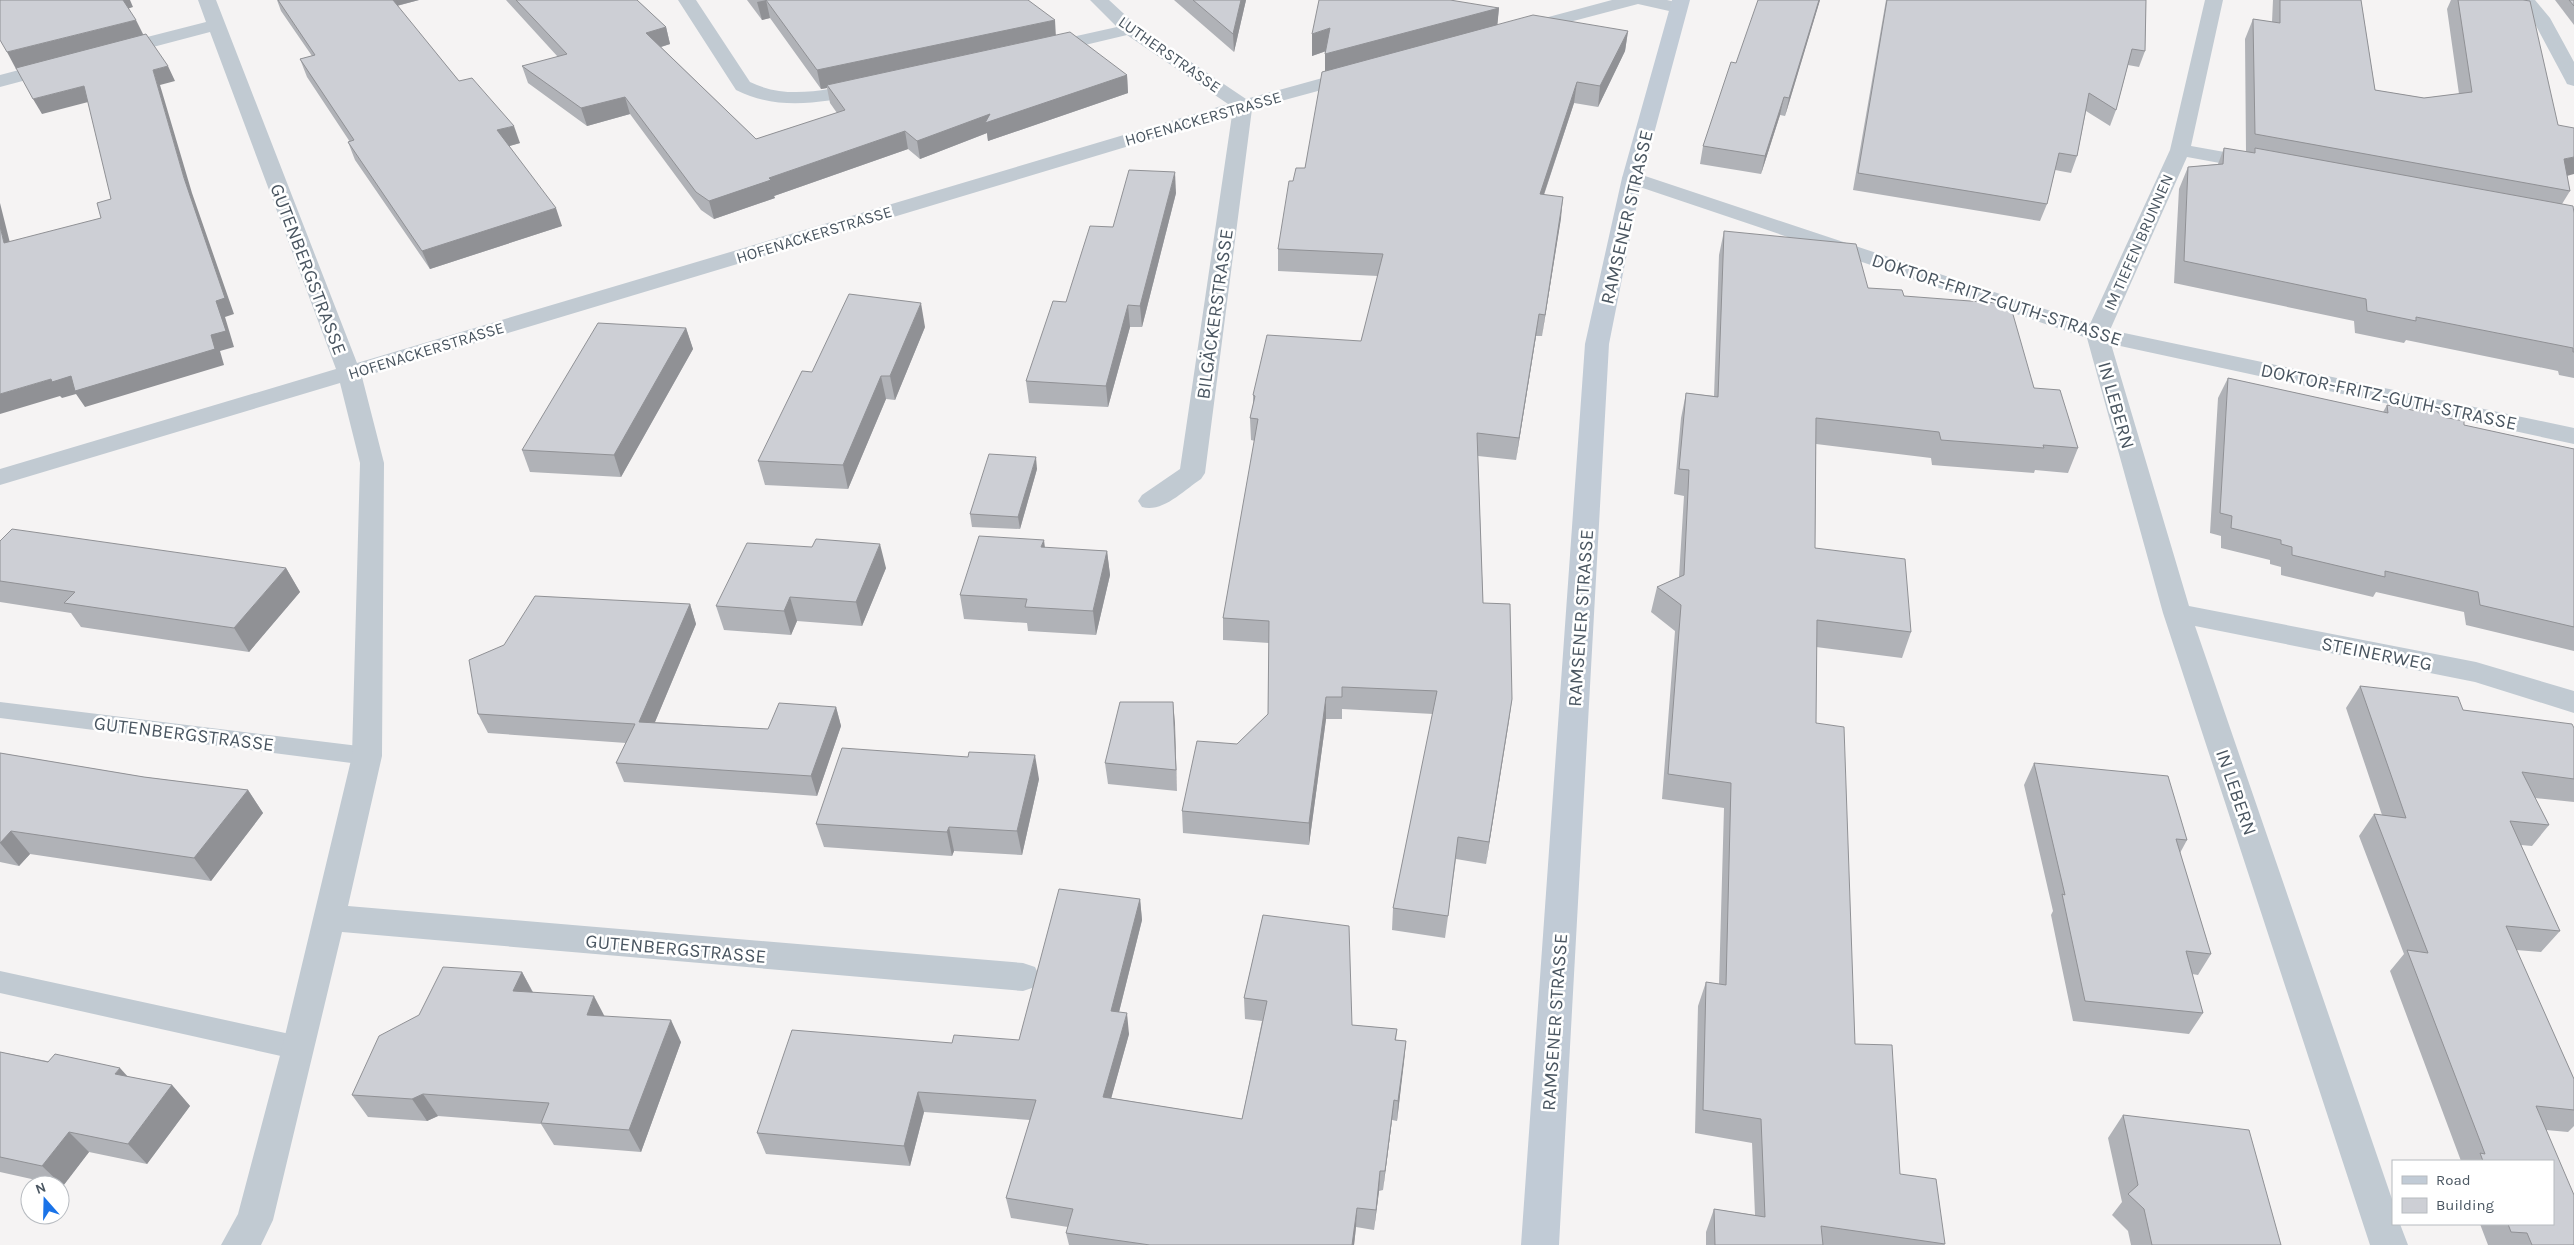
<svg xmlns="http://www.w3.org/2000/svg" width="2574" height="1245" viewBox="0 0 2574 1245" font-family="Karla,sans-serif">
<style>
.lines{fill:none;stroke-linecap:round;stroke-linejoin:round}
.lane{fill:#c1cad2;fill-rule:evenodd}
.street{fill:#c1cad2;fill-rule:evenodd}
.secondary{fill:#c1cbd6;fill-rule:evenodd}
.wall{fill:#b0b2b7}
.shaded-wall{fill:#909195}
.building{fill:#cdcfd5;stroke:#909195}
.labels{text-anchor:middle;stroke-width:5;stroke-linejoin:round;paint-order:stroke}
.far-street-label{font-size:16px;fill:#4a5661;stroke:#fff}
.street-label{font-size:19px;fill:#4a5661;stroke:#fff}
</style>
<rect width="100%" height="100%" fill="#f5f3f3"/>
<g class="lines">
<g class="lane">
<polygon points="0,702 367,747 375,750 378,756 375,762 367,765 0,718"/>
<polygon points="0,971 299,1036 308,1040 312,1048 308,1056 299,1060 0,993"/>
</g>
<g class="street">
<path d="M198 0H216L357 363 1228 104 1127 35 1043 55 1036 53 1034 49 1036 45 1117 27 1090 0H1109L1136 25 1246 99 1355 69 1362 71 1364 75 1362 79 1252 109 1205 473 1201 479C1184 490 1163 513 1142 507L1138 501 1142 495 1180 469 1232 115 362 377 384 463 382 756 348 906 1023 963 1035 967 1040 977 1035 987 1023 991 342 932 273 1220 261 1245H221L238 1214 282 1048 352 756 360 463 340 383 0 485V469L336 369 210 32 115 57 108 55 106 51 108 47 206 22Z"/>
<path d="M678 0H696L750 82C787 100 825 90 864 82L871 84 874 88 871 92 864 94C819 103 779 111 736 90Z"/>
<polygon points="1612,0 1667,0 1684,4 1687,8 1684,12 1678,13 1638,4 1524,34 1518,33 1515,29 1518,25"/>
<polygon points="2205,0 2223,0 2191,146 2258,158 2265,160 2268,164 2265,168 2258,170 2187,157 2110,330 2574,428 2574,444 2111,344 2189,606 2476,662 2574,691 2574,713 2475,682 2195,626 2393,1202 2393,1224 2400,1224 2408,1245 2370,1245 2163,613 2087,338 1625,182 1622,178 1625,174 1639,174 2090,324 2170,150"/>
<polygon points="2517,0 2535,0 2550,18 2574,62 2574,86 2567,84 2565,80 2533,20"/>
<polygon points="57,60 64,62 66,66 64,70 0,87 0,75"/>
</g>
<polygon class="secondary" points="1672,0 1690,0 1642,178 1609,344 1559,1245 1521,1245 1585,344 1622,178"/>
</g>
<g class="wall">
<polygon points="277,0 419,0 397,6 459,81 520,143 509,146 562,226 430,269 355,160 348,142 350,142 307,77 300,59 312,56 281,11"/>
<polygon points="506,0 637,0 666,27 670,44 661,47 756,139 837,113 830,103 827,88 821,89 770,18 762,20 747,0 1028,0 1056,35 1127,75 1128,93 988,141 987,133 920,159 908,149 774,196 775,198 714,219 701,210 630,114 587,126 528,83 522,66 558,57"/>
<polygon points="1174,0 1246,0 1234,52"/>
<polygon points="1820,0 1785,116 1780,115 1761,174 1700,164 1703,146 1736,63"/>
<polygon points="1886,0 2146,0 2145,51 2139,67 2128,65 2116,110 2110,126 2086,111 2077,156 2071,173 2055,170 2047,204 2040,221 1853,190"/>
<polygon points="2273,0 2361,0 2375,90 2424,98 2459,94 2447,9 2451,0 2523,0 2567,176 2570,191 2562,204 2574,213 2574,378 2559,375 2558,371 2406,340 2404,343 2355,333 2354,321 2174,283 2179,189 2188,167 2218,164 2224,148 2246,152 2245,39 2253,19 2272,22"/>
<polygon points="2555,0 2574,0 2574,25"/>
<polygon points="1499,8 1497,25 1628,31 1625,51 1598,107 1574,103 1544,195 1561,218 1542,336 1536,336 1516,460 1478,456 1483,603 1512,699 1486,864 1456,859 1445,938 1392,930 1393,908 1433,714 1342,709 1342,719 1326,719 1309,845 1183,833 1182,811 1237,744 1268,714 1269,643 1223,640 1223,618 1255,441 1251,440 1250,418 1253,405 1253,395 1361,341 1378,276 1278,271 1278,249 1293,181 1305,168 1325,71 1326,51 1312,56 1312,34"/>
<polygon points="1176,193 1142,327 1130,327 1108,407 1029,403 1026,381 1066,302 1113,227"/>
<polygon points="1724,231 1868,288 1904,296 2034,388 2078,448 2068,473 2035,470 2034,473 1932,465 1931,458 1816,444 1815,548 1911,632 1902,658 1816,647 1816,723 1855,1044 1900,1174 1945,1244 1944,1245 1706,1245 1706,1232 1714,1209 1755,1215 1752,1143 1695,1133 1698,1006 1706,982 1719,984 1724,808 1662,799 1675,631 1651,612 1657,587 1679,577 1684,496 1674,494 1681,418 1686,393 1714,396 1719,255"/>
<polygon points="925,327 895,400 886,399 848,489 765,485 758,461 812,372"/>
<polygon points="686,328 693,349 621,477 530,472 522,450"/>
<polygon points="2228,378 2383,412 2387,405 2443,417 2464,425 2574,449 2574,651 2466,625 2464,612 2376,592 2373,597 2281,575 2281,567 2270,564 2270,560 2221,548 2221,536 2210,533 2218,398"/>
<polygon points="1037,469 1020,529 972,527 970,514"/>
<polygon points="0,541 286,568 300,592 249,652 81,627 71,613 0,602"/>
<polygon points="812,547 886,568 862,626 797,621 791,635 724,630 716,606"/>
<polygon points="1045,548 1107,551 1110,575 1096,635 1028,631 1027,623 964,619 960,595"/>
<polygon points="690,604 696,624 655,722 768,729 836,707 841,726 817,796 624,782 616,763 626,743 488,733 478,714"/>
<polygon points="2360,686 2463,710 2574,728 2574,802 2535,798 2549,825 2532,846 2521,845 2560,931 2541,952 2516,950 2574,1079 2574,1126 2568,1132 2546,1130 2574,1245 2488,1245 2480,1224 2553,1224 2553,1161 2461,1161 2390,971 2404,954 2359,836 2374,814 2382,815 2346,708"/>
<polygon points="1173,702 1177,791 1108,784 1105,763"/>
<polygon points="0,753 144,777 248,790 263,813 211,881 30,854 19,866 0,862"/>
<polygon points="2034,763 2187,840 2180,853 2211,954 2198,975 2192,974 2203,1013 2189,1034 2073,1021 2051,915 2053,911 2024,785"/>
<polygon points="1039,779 1022,855 954,851 952,856 824,847 816,824"/>
<polygon points="1140,899 1142,920 1119,1012 1129,1034 1111,1098 1242,1119 1262,1021 1245,1019 1244,998 1263,915 1352,1025 1397,1029 1396,1040 1406,1041 1397,1121 1392,1120 1383,1190 1379,1191 1374,1230 1356,1227 1354,1245 1069,1245 1066,1233 1068,1227 1011,1218 1006,1198 1030,1120 924,1112 910,1166 766,1154 757,1133 952,1043 1019,1040"/>
<polygon points="522,972 533,992 681,1042 641,1152 554,1145 541,1124 438,1116 427,1121 368,1117 352,1095"/>
<polygon points="0,1052 172,1085 190,1106 147,1164 89,1152 63,1186 0,1172"/>
<polygon points="2123,1115 2281,1245 2131,1245 2128,1231 2112,1215 2122,1202 2108,1138"/>
</g>
<g class="shaded-wall">
<polygon points="122,0 130,0 133,7 127,9"/>
<polygon points="389,0 419,0 392,7"/>
<polygon points="766,0 770,18 762,20 757,2"/>
<polygon points="1241,0 1246,0 1234,52 1233,34"/>
<polygon points="1819,0 1820,0 1785,116 1789,98"/>
<polygon points="1499,8 1497,29 1325,76 1325,54"/>
<polygon points="136,20 144,36 16,69 7,52"/>
<polygon points="1055,20 1056,38 827,85 827,88 821,89 817,70"/>
<polygon points="666,27 670,44 651,50 646,33"/>
<polygon points="1330,28 1329,50 1312,56 1312,34"/>
<polygon points="1628,31 1625,51 1598,107 1600,86"/>
<polygon points="168,66 175,81 160,85 192,193 234,314 225,317 234,347 220,351 224,365 85,407 76,394 62,398 60,396 0,414 0,394 51,379 211,335 216,301 184,178 153,70"/>
<polygon points="1127,75 1128,93 988,141 987,133 920,159 917,141 990,114"/>
<polygon points="1577,82 1574,103 1537,215 1540,194"/>
<polygon points="84,86 92,101 42,114 33,99"/>
<polygon points="625,97 630,114 587,126 581,108"/>
<polygon points="1784,97 1780,115 1761,174 1765,156"/>
<polygon points="514,126 520,143 503,148 497,130"/>
<polygon points="905,131 908,149 774,196 775,198 714,219 709,201 769,178"/>
<polygon points="2574,157 2574,174 2552,180 2564,159"/>
<polygon points="1175,172 1176,193 1142,327 1140,306"/>
<polygon points="1563,197 1561,218 1542,336 1545,315"/>
<polygon points="0,203 14,259 4,243 0,226"/>
<polygon points="556,208 562,226 430,269 422,251"/>
<polygon points="921,303 925,327 895,400 890,376"/>
<polygon points="1128,305 1130,327 1108,407 1106,386"/>
<polygon points="1539,314 1536,336 1516,460 1519,438"/>
<polygon points="686,328 693,349 621,477 614,455"/>
<polygon points="881,376 886,399 848,489 843,465"/>
<polygon points="1036,457 1037,469 1020,529 1018,517"/>
<polygon points="1044,540 1047,564 1041,547"/>
<polygon points="880,544 886,568 862,626 856,602"/>
<polygon points="1107,551 1110,575 1096,635 1093,611"/>
<polygon points="286,568 300,592 249,652 234,628"/>
<polygon points="790,597 797,621 791,635 784,611"/>
<polygon points="690,604 696,624 647,741 639,722"/>
<polygon points="1326,697 1326,719 1309,845 1309,823"/>
<polygon points="1512,699 1509,721 1486,864 1489,842"/>
<polygon points="1173,702 1175,723 1177,791 1176,770"/>
<polygon points="836,707 841,726 817,796 811,776"/>
<polygon points="1035,755 1039,779 1022,855 1017,831"/>
<polygon points="248,790 263,813 211,881 194,858"/>
<polygon points="949,827 954,851 952,856 947,832"/>
<polygon points="11,831 30,854 19,866 0,843"/>
<polygon points="1140,899 1142,920 1114,1032 1111,1011"/>
<polygon points="522,972 534,995 513,991"/>
<polygon points="594,996 606,1019 587,1015"/>
<polygon points="1127,1013 1129,1034 1106,1117 1103,1097"/>
<polygon points="671,1020 681,1042 641,1152 629,1130"/>
<polygon points="1406,1041 1404,1062 1397,1121 1398,1101"/>
<polygon points="120,1068 139,1089 115,1074"/>
<polygon points="172,1085 190,1106 147,1164 128,1144"/>
<polygon points="918,1092 924,1112 910,1166 904,1146"/>
<polygon points="423,1094 438,1116 427,1121 412,1099"/>
<polygon points="1394,1100 1392,1120 1383,1190 1385,1171"/>
<polygon points="69,1132 89,1152 63,1186 42,1166"/>
<polygon points="1380,1171 1379,1191 1374,1230 1376,1210"/>
<polygon points="1357,1208 1356,1227 1354,1245 1352,1245"/>
</g>
<g class="building">
<polygon points="0,0 123,0 136,20 7,52 0,40"/>
<polygon points="278,0 393,0 459,81 472,78 514,126 497,130 556,208 422,251 348,142 354,140 300,59 315,55"/>
<polygon points="516,0 637,0 666,27 646,33 756,139 845,110 827,85 1070,32 1127,75 985,123 990,114 917,141 905,131 769,178 771,180 709,201 696,192 625,97 581,108 522,66 567,54"/>
<polygon points="766,0 1028,0 1055,20 817,70"/>
<polygon points="1193,0 1241,0 1233,34"/>
<polygon points="1319,0 1450,0 1499,8 1325,54 1330,28 1312,34"/>
<polygon points="1758,0 1819,0 1789,98 1784,97 1765,156 1703,146 1731,62 1736,63"/>
<polygon points="1887,0 2146,0 2145,51 2132,49 2116,110 2089,93 2077,156 2059,153 2047,204 1858,173"/>
<polygon points="2280,0 2361,0 2375,90 2424,98 2472,92 2458,0 2523,0 2530,1 2558,125 2574,128 2574,157 2564,159 2570,191 2255,134 2253,19 2280,23"/>
<polygon points="2569,0 2574,0 2574,6"/>
<polygon points="1533,15 1628,31 1600,86 1577,82 1540,194 1563,197 1545,315 1539,314 1519,438 1477,433 1483,603 1510,604 1512,699 1489,842 1458,837 1448,916 1393,908 1437,691 1342,687 1342,697 1326,697 1309,823 1182,811 1197,741 1237,744 1268,714 1269,621 1223,618 1258,419 1250,418 1255,396 1253,395 1267,335 1361,341 1383,254 1278,249 1289,181 1293,181 1296,168 1305,168 1322,72"/>
<polygon points="146,34 168,66 153,70 184,178 225,298 216,301 226,331 211,335 215,349 75,391 71,376 52,382 51,379 0,394 0,226 4,243 101,218 97,203 111,199 84,86 33,99 16,68"/>
<polygon points="2224,148 2255,153 2255,148 2573,206 2574,213 2574,352 2573,352 2573,348 2416,317 2416,321 2367,311 2366,299 2184,261 2188,167 2223,164"/>
<polygon points="1129,170 1175,172 1140,306 1128,305 1106,386 1026,381 1053,301 1066,302 1090,226 1113,227"/>
<polygon points="1724,231 1856,244 1868,288 1902,290 1904,296 2010,304 2034,388 2060,390 2078,448 2043,445 2044,448 1941,440 1939,432 1816,418 1815,548 1905,559 1911,632 1817,620 1816,723 1844,727 1855,1044 1892,1045 1900,1174 1936,1179 1945,1244 1821,1226 1823,1245 1715,1245 1714,1209 1765,1217 1761,1119 1703,1110 1706,982 1726,985 1731,783 1668,774 1681,605 1657,587 1684,575 1689,470 1679,469 1686,393 1718,397"/>
<polygon points="849,294 921,303 890,376 881,376 843,465 758,461 802,371 812,372"/>
<polygon points="598,323 686,328 614,455 522,450"/>
<polygon points="2228,378 2388,413 2387,405 2417,411 2431,406 2443,417 2464,421 2464,425 2574,449 2574,627 2480,605 2478,592 2385,571 2385,577 2292,555 2292,547 2281,544 2281,540 2231,528 2232,516 2220,513"/>
<polygon points="989,454 1036,457 1018,517 970,514"/>
<polygon points="12,529 286,568 234,628 64,603 75,592 0,581 0,541"/>
<polygon points="979,536 1044,540 1041,547 1107,551 1093,611 1025,607 1027,599 960,595"/>
<polygon points="816,539 880,544 856,602 790,597 784,611 716,606 747,543 812,547"/>
<polygon points="535,596 690,604 639,722 768,729 779,703 836,707 811,776 616,763 635,724 478,714 469,660 504,645"/>
<polygon points="2360,686 2458,697 2463,710 2572,724 2574,728 2574,779 2522,772 2549,825 2510,821 2560,931 2506,926 2574,1079 2574,1110 2536,1106 2574,1195 2574,1245 2532,1245 2527,1233 2511,1232 2508,1224 2553,1224 2553,1161 2483,1161 2480,1153 2485,1154 2407,950 2428,953 2374,814 2406,818"/>
<polygon points="1120,702 1173,702 1176,770 1105,763"/>
<polygon points="842,748 968,757 969,752 1035,755 1017,831 949,827 947,832 816,824"/>
<polygon points="0,753 144,777 248,790 194,858 11,831 0,843"/>
<polygon points="2034,763 2168,776 2187,840 2176,839 2211,954 2186,951 2203,1013 2085,1001 2062,894 2065,895"/>
<polygon points="1059,889 1140,899 1111,1011 1127,1013 1103,1097 1242,1119 1267,1001 1244,998 1263,915 1349,926 1352,1025 1397,1029 1395,1040 1406,1041 1398,1101 1394,1100 1385,1171 1380,1171 1376,1210 1357,1208 1352,1245 1150,1245 1066,1233 1073,1209 1006,1198 1036,1100 918,1092 904,1146 757,1133 792,1030 952,1043 954,1035 1019,1040"/>
<polygon points="443,967 522,972 513,991 594,996 587,1015 671,1020 629,1130 541,1123 549,1103 423,1094 412,1099 352,1095 379,1036 419,1015"/>
<polygon points="0,1052 48,1062 55,1054 120,1068 115,1074 172,1085 128,1144 69,1132 42,1166 0,1157"/>
<polygon points="2123,1115 2249,1130 2281,1245 2152,1245 2144,1209 2128,1194 2138,1185"/>
</g>
<g class="labels">
<g class="far-street-label">
<text transform="translate(1170 54) rotate(35)" y="6">LUTHERSTRASSE</text>
<text transform="translate(1203 118) rotate(-16)" y="6">HOFENACKERSTRASSE</text>
<text transform="translate(814 234) rotate(-17)" y="6">HOFENACKERSTRASSE</text>
<text transform="translate(2138 242) rotate(-66)" y="6">IM TIEFEN BRUNNEN</text>
<text transform="translate(426 350) rotate(-17)" y="6">HOFENACKERSTRASSE</text>
</g>
<g class="street-label">
<text transform="translate(1626 217) rotate(-77)" y="7">RAMSENER STRASSE</text>
<text transform="translate(309 269) rotate(69)" y="7">GUTENBERGSTRASSE</text>
<text transform="translate(1997 299) rotate(18)" y="7">DOKTOR-FRITZ-GUTH-STRASSE</text>
<text transform="translate(1214 314) rotate(-82)" y="7">BILGÄCKERSTRASSE</text>
<text transform="translate(2389 396) rotate(12)" y="7">DOKTOR-FRITZ-GUTH-STRASSE</text>
<text transform="translate(2117 405) rotate(74)" y="7">IN LEBERN</text>
<text transform="translate(1580 618) rotate(-86)" y="7">RAMSENER STRASSE</text>
<text transform="translate(2377 653) rotate(11)" y="7">STEINERWEG</text>
<text transform="translate(184 733) rotate(7)" y="7">GUTENBERGSTRASSE</text>
<text transform="translate(2237 792) rotate(71)" y="7">IN LEBERN</text>
<text transform="translate(676 948) rotate(5)" y="7">GUTENBERGSTRASSE</text>
<text transform="translate(1554 1022) rotate(-86)" y="7">RAMSENER STRASSE</text>
</g>
</g>
<rect x="2392" y="1160" width="162" height="65" fill="#ffffff" stroke="#b7bbc0"/>
<rect x="2402" y="1176" width="25" height="8" fill="#c1cbd6" stroke="#b7bbc0"/>
<text x="2436" y="1185" font-size="15" fill="#4a5661">Road</text>
<rect x="2402" y="1198" width="25" height="15" fill="#cdcfd5" stroke="#b7bbc0"/>
<text x="2436" y="1210" font-size="15" fill="#4a5661">Building</text>
<g transform="translate(45 1200) rotate(340)"><circle r="24" fill="#ffffff" stroke="#b7bbc0"/>
<path d="M0-4L9 19L0 12L-9 19Z" fill="#1a73e8"/>
<text y="-8" font-size="14" font-weight="bold" text-anchor="middle" fill="#4a5661">N</text>
</g>
</svg>
